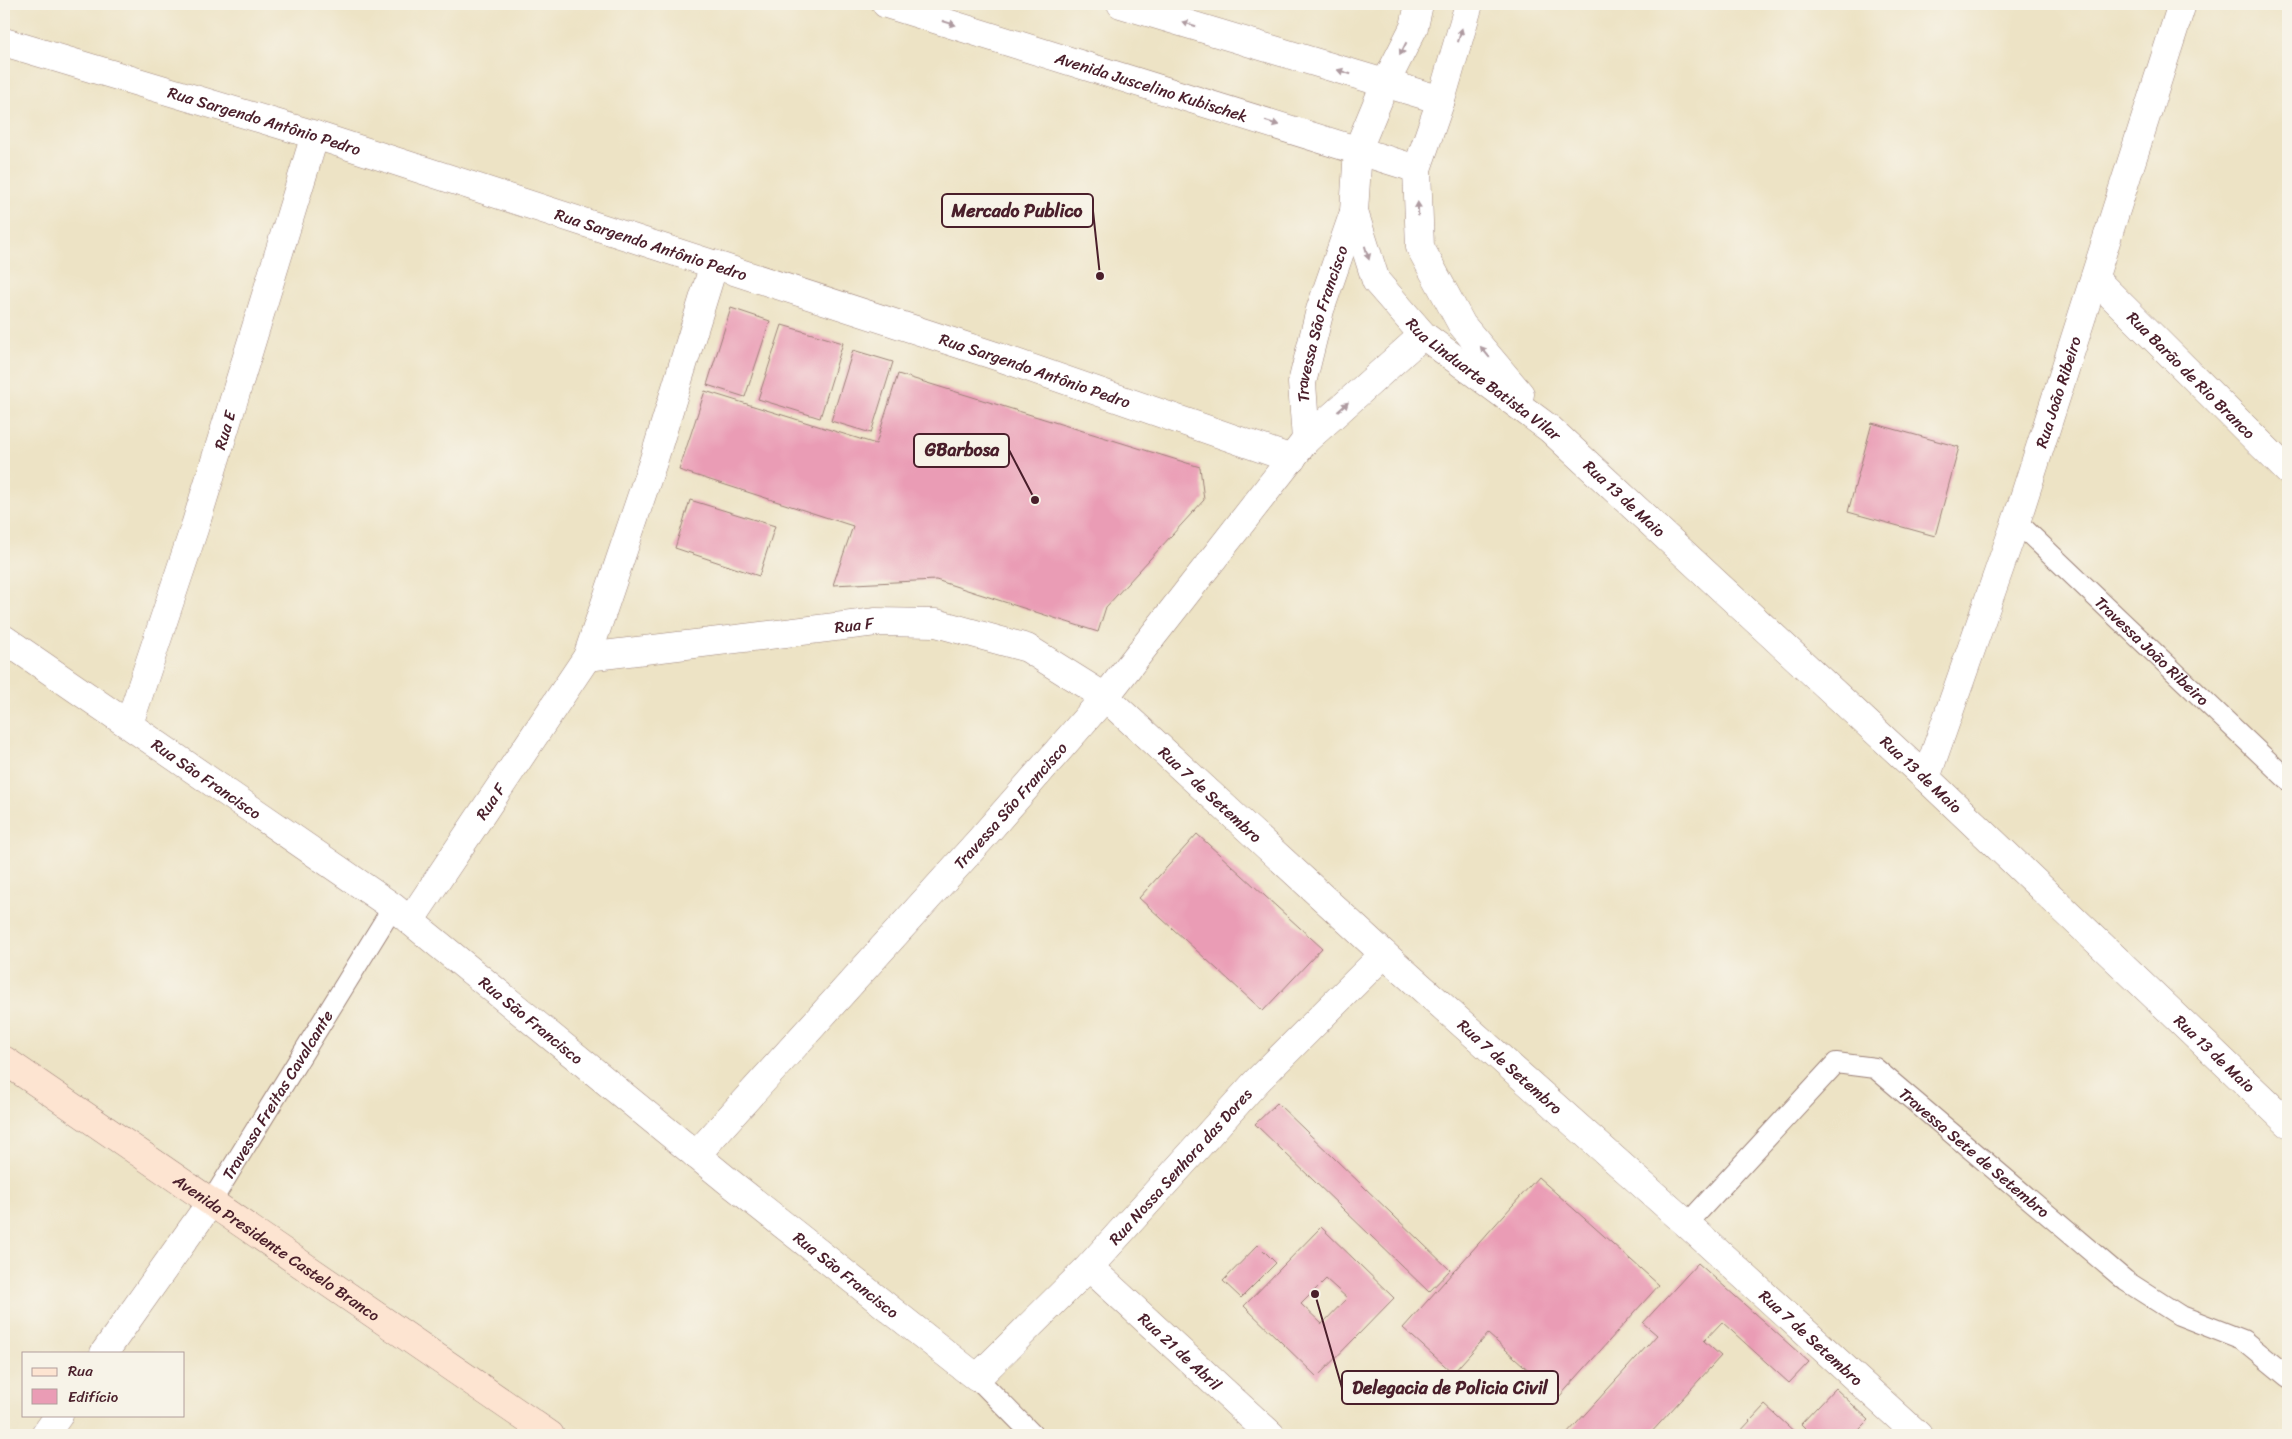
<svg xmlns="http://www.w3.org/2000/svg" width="2292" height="1439" viewBox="0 0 2292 1439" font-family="Sriracha,sans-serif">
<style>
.building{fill:#ea9cb5;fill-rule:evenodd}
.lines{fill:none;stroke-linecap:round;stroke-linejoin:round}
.service-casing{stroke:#9c8178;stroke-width:22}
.minor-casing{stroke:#9c8178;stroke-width:29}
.tertiary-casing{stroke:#9c8178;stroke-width:29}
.secondary-casing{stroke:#9c8178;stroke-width:29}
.service{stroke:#fff;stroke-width:20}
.minor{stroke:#fff;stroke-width:28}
.tertiary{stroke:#fff;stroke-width:28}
.secondary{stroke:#fde4d1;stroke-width:28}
.oneway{fill:#ae9aa0}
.labels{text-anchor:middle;stroke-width:4;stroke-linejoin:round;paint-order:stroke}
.street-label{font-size:16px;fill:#4a1f2b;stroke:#f7f3e8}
.leader{fill:none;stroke:#4a1f2b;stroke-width:2}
.callout-dot{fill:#4a1f2b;stroke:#f7f3e8;stroke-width:2}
.callout{fill:#f7f3e8;stroke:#4a1f2b;stroke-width:2}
.callout-label{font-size:18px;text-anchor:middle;font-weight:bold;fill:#4a1f2b}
</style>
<rect width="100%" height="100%" fill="#f7f3e8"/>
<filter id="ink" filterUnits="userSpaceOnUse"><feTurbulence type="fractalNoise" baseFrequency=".02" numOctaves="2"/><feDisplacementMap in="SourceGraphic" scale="10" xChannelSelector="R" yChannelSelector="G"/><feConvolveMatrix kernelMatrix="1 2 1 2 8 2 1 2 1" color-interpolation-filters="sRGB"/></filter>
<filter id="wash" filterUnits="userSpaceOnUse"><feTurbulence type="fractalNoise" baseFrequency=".0096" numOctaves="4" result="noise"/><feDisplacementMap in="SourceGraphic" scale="20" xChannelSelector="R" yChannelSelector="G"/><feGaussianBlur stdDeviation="1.12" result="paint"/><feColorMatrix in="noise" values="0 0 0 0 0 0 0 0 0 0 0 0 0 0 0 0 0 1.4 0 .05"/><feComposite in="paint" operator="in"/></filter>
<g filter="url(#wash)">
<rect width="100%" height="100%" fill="#ede3c5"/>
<g id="blocks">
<g class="building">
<polygon points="731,308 770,321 745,397 707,385"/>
<polygon points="782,325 843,343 820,418 758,399"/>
<polygon points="853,350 893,362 871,433 831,421"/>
<polygon points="898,374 1200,467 1204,500 1106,607 1098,632 936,580 833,585 853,526 679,470 705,391 876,444"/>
<polygon points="1872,423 1959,447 1935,536 1848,512"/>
<polygon points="690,500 775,526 759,576 675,548"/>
<polygon points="1197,834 1322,948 1263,1011 1139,898"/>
<polygon points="1277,1103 1450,1270 1429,1292 1255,1124"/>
<polygon points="1538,1177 1659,1285 1559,1397 1488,1334 1453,1373 1403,1328"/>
<path d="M1321 1227 1394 1298 1317 1377 1244 1306ZM1326 1279 1347 1298 1322 1324 1301 1304Z"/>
<polygon points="1258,1245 1276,1263 1241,1298 1223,1281"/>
<polygon points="1698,1263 1809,1362 1789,1383 1722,1322 1704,1341 1721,1356 1649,1435 1566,1435 1657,1335 1643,1323"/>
<polygon points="1835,1388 1869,1420 1854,1435 1812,1435 1801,1424"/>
<polygon points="1765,1405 1798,1435 1737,1435"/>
</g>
</g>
</g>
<g filter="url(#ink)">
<use href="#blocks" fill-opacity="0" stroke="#9c8178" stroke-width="1"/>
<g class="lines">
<g class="service-casing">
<g id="service">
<path id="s1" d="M2016 521 2288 780"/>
<path id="s2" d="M211 1202 393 907"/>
<path id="s3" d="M1687 1224 1836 1063 1875 1068 2126 1281 2179 1315 2243 1340 2288 1377"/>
<polyline points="977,1378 1033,1435"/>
</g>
</g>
<g class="minor-casing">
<g id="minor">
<path id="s4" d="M4 42 315 135 996 356 1292 459"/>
<path id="s5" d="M1306 440 1302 383 1320 310 1354 212"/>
<path id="s6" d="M4 639 393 907 728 1181 977 1378 1089 1267 1257 1081 1384 954"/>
<path id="s7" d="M587 657 876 622 936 623 1027 648 1105 697 1384 954 1687 1224 1918 1435"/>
<path id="s8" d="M129 724 195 526 315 135"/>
<path id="s9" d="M410 921 587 657 654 459 714 264"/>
<path id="s10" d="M696 1155 981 839 1105 697 1306 440 1423 335"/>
<path id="s11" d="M1089 1267 1271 1435"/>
<polyline points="104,1353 211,1202"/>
<polyline points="45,1435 59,1415"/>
</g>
</g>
<g class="tertiary-casing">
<g id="tertiary">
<path id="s12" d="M886 4 1417 169"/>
<polyline points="1121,4 1441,100"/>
<path id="s13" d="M1419 4 1414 27 1385 84 1358 149 1354 212 1376 281 1423 335 1550 429 1926 778 2288 1123"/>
<polyline points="1469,4 1441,100 1417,169 1420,247 1462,325 1520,394"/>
<path id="s14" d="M2095 279 2288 471"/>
<path id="s15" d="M1926 778 2019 513 2182 4"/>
</g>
</g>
<g class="secondary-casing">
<g id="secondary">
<path id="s16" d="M4 1060 550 1435"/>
</g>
</g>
<use href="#service" class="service"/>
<use href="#minor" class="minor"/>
<use href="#tertiary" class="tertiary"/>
<use href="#secondary" class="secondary"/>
</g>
<defs><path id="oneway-solid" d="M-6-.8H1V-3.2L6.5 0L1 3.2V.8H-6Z" transform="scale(1.25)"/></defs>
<g class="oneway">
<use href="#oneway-solid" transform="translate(949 23) rotate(17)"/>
<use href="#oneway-solid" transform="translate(1189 24) rotate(-163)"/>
<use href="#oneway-solid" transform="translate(1460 35) rotate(-74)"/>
<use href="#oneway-solid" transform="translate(1403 49) rotate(117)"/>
<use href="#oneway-solid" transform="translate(1344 72) rotate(-163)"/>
<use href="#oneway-solid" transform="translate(1272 123) rotate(17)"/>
<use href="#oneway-solid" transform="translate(1418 209) rotate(-92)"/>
<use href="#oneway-solid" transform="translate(1367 253) rotate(73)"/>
<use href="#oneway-solid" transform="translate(1485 352) rotate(-130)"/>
<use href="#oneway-solid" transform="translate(1343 407) rotate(-42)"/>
</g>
</g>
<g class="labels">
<g class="street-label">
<text dy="6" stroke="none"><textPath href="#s12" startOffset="278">Avenida Juscelino Kubischek</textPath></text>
<text dy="6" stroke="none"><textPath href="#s4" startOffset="272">Rua Sargendo Antônio Pedro</textPath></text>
<text dy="6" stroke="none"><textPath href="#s4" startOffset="678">Rua Sargendo Antônio Pedro</textPath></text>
<text dy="6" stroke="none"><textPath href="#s5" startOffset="119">Travessa São Francisco</textPath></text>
<text dy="6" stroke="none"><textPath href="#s13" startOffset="440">Rua Linduarte Batista Vilar</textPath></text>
<text dy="6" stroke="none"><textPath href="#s4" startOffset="1082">Rua Sargendo Antônio Pedro</textPath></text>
<text dy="6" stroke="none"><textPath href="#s14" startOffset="136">Rua Barão de Rio Branco</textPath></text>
<text dy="6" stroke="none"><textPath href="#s15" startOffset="408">Rua João Ribeiro</textPath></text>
<text dy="6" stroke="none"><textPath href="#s8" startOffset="309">Rua E</textPath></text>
<text dy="6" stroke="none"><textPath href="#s13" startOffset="625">Rua 13 de Maio</textPath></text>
<text dy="6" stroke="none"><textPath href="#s7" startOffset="269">Rua F</textPath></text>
<text dy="6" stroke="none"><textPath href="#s1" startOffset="188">Travessa João Ribeiro</textPath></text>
<text dy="6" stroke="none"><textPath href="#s13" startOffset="1030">Rua 13 de Maio</textPath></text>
<text dy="6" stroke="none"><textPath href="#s6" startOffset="246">Rua São Francisco</textPath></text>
<text dy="6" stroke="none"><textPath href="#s7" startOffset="681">Rua 7 de Setembro</textPath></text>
<text dy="6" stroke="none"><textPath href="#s9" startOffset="144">Rua F</textPath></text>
<text dy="6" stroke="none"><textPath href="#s10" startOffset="470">Travessa São Francisco</textPath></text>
<text dy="6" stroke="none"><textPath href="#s6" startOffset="651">Rua São Francisco</textPath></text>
<text dy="6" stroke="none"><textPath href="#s13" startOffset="1435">Rua 13 de Maio</textPath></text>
<text dy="6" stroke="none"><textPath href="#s7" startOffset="1086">Rua 7 de Setembro</textPath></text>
<text dy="6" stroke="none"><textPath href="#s2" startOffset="126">Travessa Freitas Cavalcante</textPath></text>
<text dy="6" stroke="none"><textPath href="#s3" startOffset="389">Travessa Sete de Setembro</textPath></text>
<text dy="6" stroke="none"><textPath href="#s6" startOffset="1516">Rua Nossa Senhora das Dores</textPath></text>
<text dy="6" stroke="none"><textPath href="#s16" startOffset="331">Avenida Presidente Castelo Branco</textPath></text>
<text dy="6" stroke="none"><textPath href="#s6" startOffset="1056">Rua São Francisco</textPath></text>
<text dy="6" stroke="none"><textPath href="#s7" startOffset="1491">Rua 7 de Setembro</textPath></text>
<text dy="6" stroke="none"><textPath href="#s11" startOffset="124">Rua 21 de Abril</textPath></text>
</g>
</g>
<path class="leader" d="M1100 276L1093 211M1035 500L1009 450M1315 1294L1342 1388"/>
<g class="callout-dot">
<circle cx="1100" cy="276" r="5"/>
<circle cx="1035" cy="500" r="5"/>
<circle cx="1315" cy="1294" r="5"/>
</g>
<g class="callout">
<rect x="942" y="194" width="151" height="33" rx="5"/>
<rect x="914" y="434" width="95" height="33" rx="5"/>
<rect x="1342" y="1371" width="216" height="33" rx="5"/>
</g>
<g class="callout-label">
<text x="1017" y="217">Mercado Publico</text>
<text x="962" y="456">GBarbosa</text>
<text x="1450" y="1394">Delegacia de Policia Civil</text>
</g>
<rect width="2292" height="1439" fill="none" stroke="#f7f3e8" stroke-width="20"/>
<rect x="22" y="1352" width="162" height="65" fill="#f7f3e8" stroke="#b29e9c"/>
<rect x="32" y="1368" width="25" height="8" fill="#fde4d1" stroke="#b29e9c"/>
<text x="68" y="1376" font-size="15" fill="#4a1f2b">Rua</text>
<rect x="32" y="1389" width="25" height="15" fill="#ea9cb5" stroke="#b29e9c"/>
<text x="68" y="1402" font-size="15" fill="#4a1f2b">Edifício</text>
</svg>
